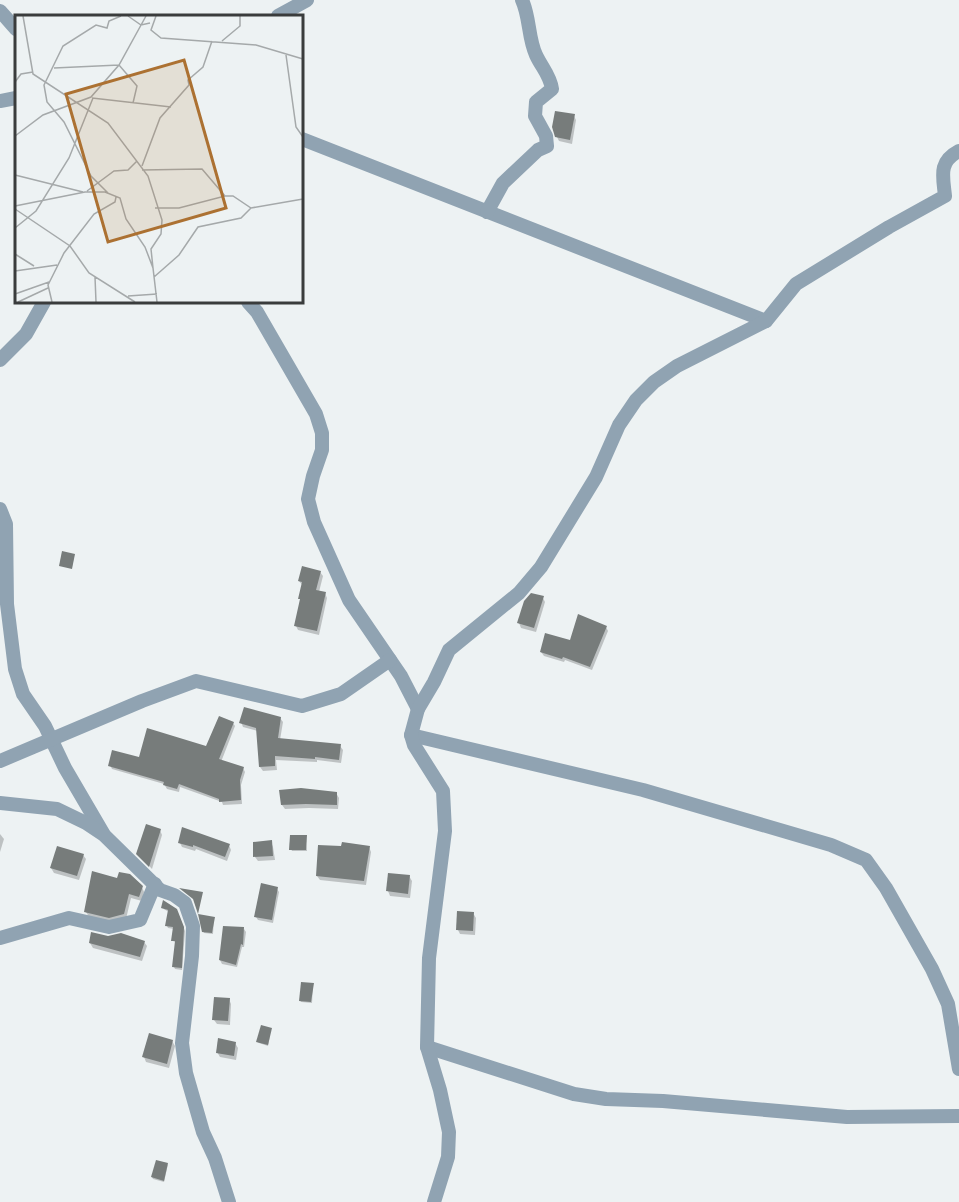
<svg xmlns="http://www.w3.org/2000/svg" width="959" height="1202" viewBox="0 0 959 1202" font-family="'Asap Condensed',sans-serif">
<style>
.shadow{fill:#0003}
.building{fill:#777c7b}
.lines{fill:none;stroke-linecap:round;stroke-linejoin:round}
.street{stroke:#90a3b2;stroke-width:14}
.inset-road{fill:none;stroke:#a5a9aa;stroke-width:1.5}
.view{fill:#ac7132;fill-opacity:0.15;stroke:#ac7132;stroke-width:3}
.inset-edge{fill:none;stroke:#3a3c3c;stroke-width:3}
</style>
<rect width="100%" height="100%" fill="#edf2f3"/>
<g class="shadow">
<polygon points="574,116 576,120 572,144 559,141 557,137"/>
<polygon points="320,572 323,576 319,592 325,593 327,598 319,635 298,630 296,626 303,586 299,581"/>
<polygon points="543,598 545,602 536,632 521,628 519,623"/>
<polygon points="606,627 608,631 592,670 565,660 564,662 544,656 541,652"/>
<polygon points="280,718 283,722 280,740 340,746 343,750 341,763 317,760 317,762 276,760 277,770 263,771 260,767 258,731 243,727 241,722"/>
<polygon points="233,723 235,726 221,762 243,768 245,772 241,785 242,804 223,805 222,802 180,787 179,792 167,789 164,784 112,769 110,765 207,748"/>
<polygon points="336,793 339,798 338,809 309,808 285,809 282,805"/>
<polygon points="160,830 162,835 152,869 138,854"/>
<polygon points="0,834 4,839 0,852"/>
<polygon points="306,837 307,851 292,851 291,849"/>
<polygon points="271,842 273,847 275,860 258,861 255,857"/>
<polygon points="180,843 229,845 231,850 227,861 196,849 195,851 182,847"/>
<polygon points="343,847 369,847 371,852 366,885 320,880 317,876"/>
<polygon points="83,855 86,859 79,880 54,873 51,868"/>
<polygon points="409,876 412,881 410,898 390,896 388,891"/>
<polygon points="142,887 144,892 142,901 131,898 126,919 112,922 89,917 86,912"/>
<polygon points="277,889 279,892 273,923 258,920 256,917"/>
<polygon points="162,908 178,913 185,931 182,970 175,969 174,967 177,943 173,941 174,929 168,928 167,926 169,912"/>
<polygon points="473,913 476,918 475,935 460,934 458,930"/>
<polygon points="214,918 213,934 204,933 203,931"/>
<polygon points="244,929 246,932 244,947 242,947 237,967 222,964 220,960"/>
<polygon points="144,942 147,946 142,961 93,948 90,943"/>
<polygon points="313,985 312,1003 301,1002 300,1000"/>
<polygon points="229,999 231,1004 230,1025 217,1024 214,1020"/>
<polygon points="271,1029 268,1046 259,1043 258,1042"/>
<polygon points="172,1041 175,1046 169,1068 146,1062 144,1057"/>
<polygon points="235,1043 238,1048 236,1060 220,1057 217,1052"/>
<polygon points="168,1164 164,1182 153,1179 152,1177"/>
</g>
<g class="building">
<polygon points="555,111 575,114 570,140 555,137 552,127"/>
<polygon points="62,551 75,554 72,569 59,566"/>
<polygon points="302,566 321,571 316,590 326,592 317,631 294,626 300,599 298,599 302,582 298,581"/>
<polygon points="531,593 544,596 534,628 517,623 524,601"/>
<polygon points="578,614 607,626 590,667 563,657 562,659 540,652 545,633 570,640"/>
<polygon points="244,707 281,717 278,738 341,744 339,760 315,757 315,759 275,756 275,766 259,767 256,728 239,723"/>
<polygon points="219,716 234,722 219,759 244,767 240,780 241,800 219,802 219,799 179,784 177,789 163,785 164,782 108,766 112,750 139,757 147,728 206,746"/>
<polygon points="301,788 337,792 337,805 306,804 281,805 279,790"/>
<polygon points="146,824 161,829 149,867 136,854"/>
<polygon points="182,827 230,844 225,857 193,845 193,847 178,843"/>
<polygon points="290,835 307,835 306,850 289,850"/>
<polygon points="272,840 273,856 253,857 253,842"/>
<polygon points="342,842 370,846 364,881 316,876 318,845 341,846"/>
<polygon points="57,846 84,854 77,876 50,868"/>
<polygon points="92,871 117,878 119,872 130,874 143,886 139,897 129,894 124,914 109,918 84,912"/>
<polygon points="388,873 410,875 408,894 386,891"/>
<polygon points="261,883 278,887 272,920 254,917"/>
<polygon points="179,888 203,892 198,914 193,899"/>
<polygon points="163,900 177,909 184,927 182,968 172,967 175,941 171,941 173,927 165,926 168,910 161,908"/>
<polygon points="457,911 474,912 473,931 456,930"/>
<polygon points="198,914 215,917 212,933 202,932"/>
<polygon points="223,926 244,927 243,945 241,944 236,965 219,960"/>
<polygon points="91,932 108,936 121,933 145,941 140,957 89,943"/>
<polygon points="301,982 314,983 311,1002 299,1001"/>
<polygon points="214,997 230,998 228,1021 212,1020"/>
<polygon points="261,1025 272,1028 268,1045 256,1042"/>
<polygon points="149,1033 173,1040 167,1064 142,1057"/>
<polygon points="218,1038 236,1042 234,1056 216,1053"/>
<polygon points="156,1160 168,1163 164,1181 151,1177"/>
</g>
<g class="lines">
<g class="street">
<polyline points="0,11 16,29"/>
<polyline points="278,16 307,0"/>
<polyline points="0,101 16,98"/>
<polyline points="302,139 766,321"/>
<path d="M487 212 503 183 538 150 547 146 546 136 535 116 536 102 552 89C550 75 542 68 536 55 528 38 530 17 522 0"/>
<polyline points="248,302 257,312 316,414 322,433 322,450 313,476 308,499 314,522 349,600 401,676 418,709"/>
<polyline points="0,360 26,334 44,302"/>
<polyline points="0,509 6,524 7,604 15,669 23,694 45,726 65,768 103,833"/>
<polyline points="411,735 643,790 831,845 866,860 886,888 932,969 948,1004 959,1069"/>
<polyline points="0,761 142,701 196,681 302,706 341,694 390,660"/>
<polyline points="0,803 57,809 86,823 104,835 160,890 174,895 185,903 193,926 192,956 182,1043 186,1073 203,1132 215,1158 229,1202"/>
<polyline points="0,938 69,918 109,927 140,920 155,884"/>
<polyline points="427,1047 574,1094 606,1099 663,1101 847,1117 959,1116"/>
<path d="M434 1202 448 1157 449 1132 440 1090 427 1047 429 958 445 831 443 791 414 745 411 735 418 709 434 682 449 650 519 593 541 567 596 477 619 425 636 400 654 382 677 366 766 321 796 284 889 227 945 196C943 176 938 162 959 151"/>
</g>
</g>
<g transform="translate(15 15)">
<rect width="288" height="288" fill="#edf2f3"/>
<path class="inset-road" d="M8 1 18 59 93 108 133 161 147 205 146 219 136 234 138 253M113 1 126 10 135 8M141 1 136 15 146 23 241 30 288 44M207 26 225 11V1M271 40 281 112 288 122M39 53 104 50 122 71 118 88M0 67 6 59 18 57M77 83 156 92M0 121 28 100 76 82 104 50 131 1M127 151 145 103 174 70 173 65 188 52 197 26M127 155 187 154 210 181M0 160 68 177M72 176 99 156 113 155 122 146M93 178 76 161 49 107 32 87 29 70 48 31 81 10 92 13 94 6 106 1M0 191 70 177H90L105 183 111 204 130 232 138 253 142 287M140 193H164L210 181H218L236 193 288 184M0 194 55 231 74 258 120 287M0 213 21 196 54 143 78 83M0 239 19 251M0 256 42 250M80 262 81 287M139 262 164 240 183 212 226 203 236 193M0 279 34 267M113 281 142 279M3 287 33 273M37 287 33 270 49 238 79 199 100 187 101 182"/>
<path class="view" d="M169 45 211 193 93 227 51 79Z"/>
<rect width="288" height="288" class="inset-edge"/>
</g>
</svg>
